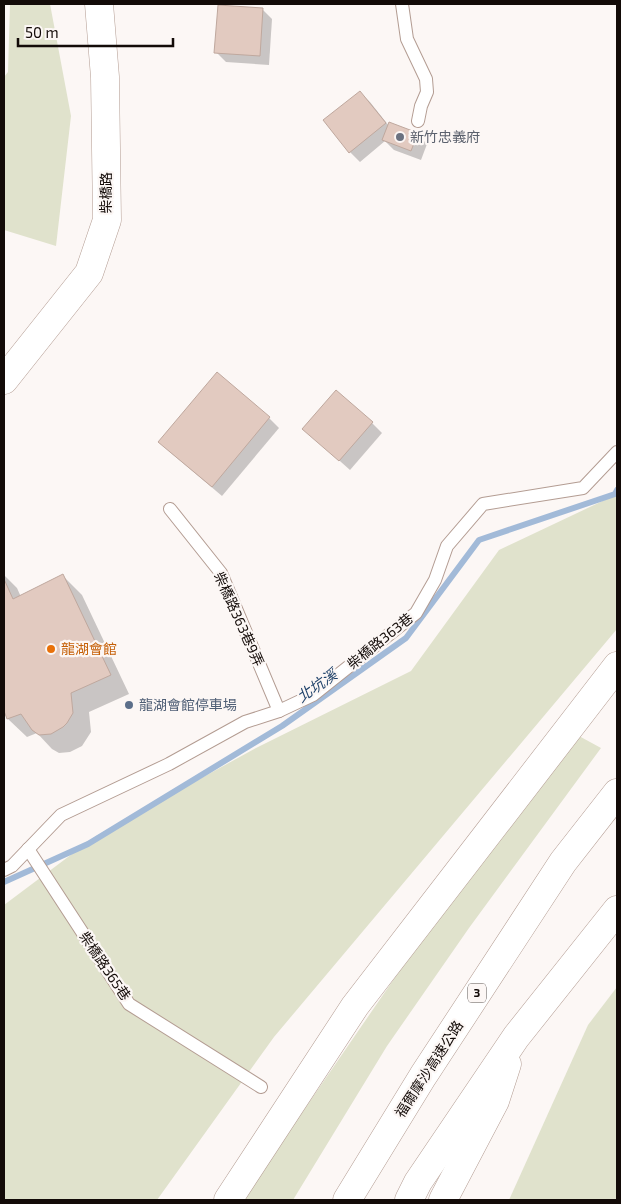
<svg xmlns="http://www.w3.org/2000/svg" width="621" height="1204" viewBox="0 0 621 1204" font-family="'Exo 2','Noto Sans TC',sans-serif">
<style>
.green{fill:#e0e2cc}
.shadow{fill:#0003}
.lines{fill:none;stroke-linecap:round;stroke-linejoin:round}
.stream{stroke:#a2bad8;stroke-width:6}
.building{fill:#e2cac0;stroke:#bfa89e}
.service-casing{stroke:#b39c92;stroke-width:14}
.secondary-casing{stroke:#b39c92;stroke-width:29}
.motorway-casing{stroke:#b39c92;stroke-width:29}
.service{stroke:#fff;stroke-width:12}
.secondary{stroke:#fff;stroke-width:28}
.motorway{stroke:#fff;stroke-width:28}
.worship-dot{fill:#6b7280;stroke:#fcf7f5;stroke-width:2}
.food-dot{fill:#e8710a;stroke:#fcf7f5;stroke-width:2}
.service-dot{fill:#5c6f8a;stroke:#fcf7f5;stroke-width:2}
.labels{text-anchor:middle;stroke-width:4.5;stroke-linejoin:round;paint-order:stroke}
.shield{fill:#fcf7f5;stroke:#59524f;stroke-width:1}
.shield-label{font-size:12px;font-weight:bold;fill:#130b08}
.worship-label{font-size:14px;fill:#5b616d;stroke:#fcf7f5;text-anchor:start}
.street-label{font-size:14px;fill:#130b08;stroke:#fcf7f5}
.food-label{font-size:14px;fill:#c56008;stroke:#fcf7f5;text-anchor:start}
.service-label{font-size:14px;fill:#4e5e75;stroke:#fcf7f5;text-anchor:start}
.water-label{font-size:15px;font-style:italic;fill:#1f426a;stroke:#fcf7f5}
</style>
<rect width="100%" height="100%" fill="#fcf7f5"/>
<g class="green">
<polygon points="10,4 50,4 71,116 56,246 4,230 4,77 8,72"/>
<polygon points="617,485 617,629 274,1037 157,1200 4,1200 4,905 96,836 256,748 411,671 499,550 611,497"/>
<polygon points="579,736 601,748 469,928 387,1046 293,1200 242,1200 451,896"/>
<polygon points="617,987 617,1200 509,1200 588,1025"/>
</g>
<g class="shadow">
<polygon points="262,9 272,19 269,65 226,62 216,52"/>
<polygon points="360,93 370,102 389,126 417,134 427,144 421,160 394,150 385,141 360,162 350,152"/>
<polygon points="217,374 269,418 279,428 222,496 170,452 160,442"/>
<polygon points="372,423 382,433 350,470 304,429"/>
<polygon points="4,575 17,588 21,597 63,576 82,595 129,694 89,712 91,732 82,746 70,752 59,753 52,749 37,733 27,737 8,719 4,708"/>
</g>
<g class="lines">
<polyline class="stream" points="4,882 88,844 282,726 406,638 479,540 615,494 617,490"/>
</g>
<g class="building">
<polygon points="218,5 263,8 260,56 214,53"/>
<polygon points="360,91 386,123 349,153 323,120"/>
<polygon points="389,122 418,133 411,151 382,140"/>
<polygon points="217,372 270,417 212,487 158,442"/>
<polygon points="336,390 373,422 339,461 302,429"/>
<polygon points="63,574 111,675 71,693 73,713 67,723 63,727 51,734 39,735 32,730 21,714 7,719 4,711 4,579 13,599"/>
</g>
<g class="lines">
<g class="service-casing">
<g id="service">
<polyline points="402,4 407,39 426,79 427,92 421,106 418,121"/>
<polyline points="170,509 221,573 279,711"/>
<polyline points="28,849 129,1004 261,1087"/>
<polyline points="4,870 12,866 61,815 169,764 245,722 279,711 313,695 416,613 435,580 447,546 483,504 583,488 617,452"/>
</g>
</g>
<g class="secondary-casing">
<polyline id="secondary" points="4,380 89,273 107,220 105,77 99,4"/>
</g>
<g class="motorway-casing">
<g id="motorway">
<polyline points="228,1200 355,1006 617,666"/>
<polyline points="347,1200 423,1076 563,862 617,793"/>
<polyline points="409,1200 418,1182 516,1037 617,910"/>
<polyline points="443,1200 495,1101 507,1064"/>
</g>
</g>
<use href="#service" class="service"/>
<use href="#secondary" class="secondary"/>
<use href="#motorway" class="motorway"/>
</g>
<circle class="worship-dot" cx="400" cy="137" r="5"/>
<circle class="food-dot" cx="51" cy="649" r="5"/>
<circle class="service-dot" cx="129" cy="705" r="5"/>
<g class="labels">
<rect class="shield" x="468" y="983.5" width="18" height="19" rx="4"/>
<g class="shield-label">
<text x="477" y="997">3</text>
</g>
<g class="worship-label">
<text x="410" y="142">新竹忠義府</text>
</g>
<g class="street-label">
<text transform="translate(106 193) rotate(-90)" y="5">柴橋路</text>
<text transform="translate(239 619) rotate(66)" y="5">柴橋路363巷9弄</text>
<text transform="translate(380 641) rotate(-39)" y="5">柴橋路363巷</text>
<text transform="translate(105 966) rotate(56)" y="5">柴橋路365巷</text>
<text transform="translate(429 1069) rotate(-57)" y="5">福爾摩沙高速公路</text>
</g>
<g class="food-label">
<text x="61" y="654">龍湖會館</text>
</g>
<g class="service-label">
<text x="139" y="710">龍湖會館停車場</text>
</g>
<g class="water-label">
<text transform="translate(317 686) rotate(-35)" y="5">北坑溪</text>
</g>
</g>
<rect width="621" height="1204" fill="none" stroke="#130b08" stroke-width="10"/>
<path d="M18 38v8h155v-8" fill="none" stroke="#130b08" stroke-width="2.5"/>
<text x="25" y="38" font-size="15" fill="#130b08" stroke="#fcf7f5" stroke-width="4" paint-order="stroke">50 m</text>
</svg>
